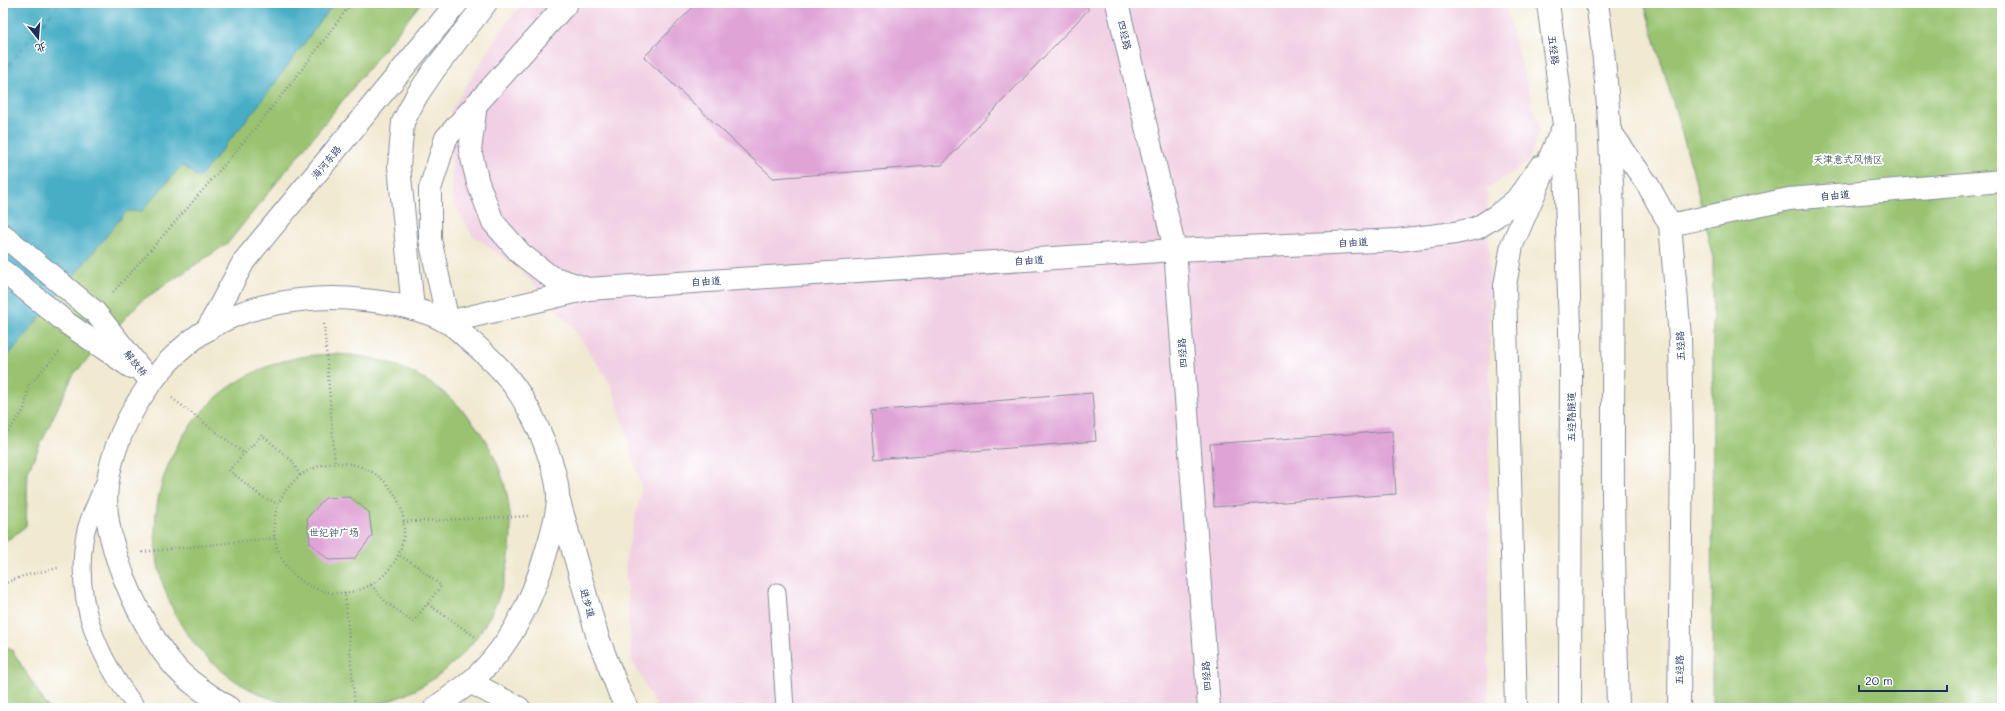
<svg xmlns="http://www.w3.org/2000/svg" width="2005" height="711" viewBox="0 0 2005 711" font-family="Mali,'LXGW WenKai TC',sans-serif">
<style>
.built{fill:#f1d0e3}
.green{fill:#99c370;stroke:#5a7967}
.water{fill:#47aec6;stroke:#316e92}
.lines{fill:none;stroke-linecap:round;stroke-linejoin:round}
.ferry{stroke:#2d6288;stroke-width:1;stroke-dasharray:5 4;stroke-linecap:butt}
.building{fill:#dfa3d5}
.lane-casing{stroke:#868c98;stroke-width:19}
.street-casing{stroke:#868c98;stroke-width:24}
.secondary-casing{stroke:#868c98;stroke-width:24}
.path{stroke:#868c98;stroke-width:2.5;stroke-dasharray:1 3;stroke-linecap:butt}
.lane{stroke:#fff;stroke-width:17}
.street{stroke:#fff;stroke-width:22}
.secondary{stroke:#fff;stroke-width:22}
.labels{text-anchor:middle;stroke-width:3.5;stroke-linejoin:round;paint-order:stroke}
.street-label{font-size:10px;fill:#1b2f5e;stroke:#fff}
.park-label{font-size:10px;fill:#415b63;stroke:#fff}
</style>
<rect width="100%" height="100%" fill="#fff"/>
<filter id="ink" filterUnits="userSpaceOnUse"><feTurbulence type="fractalNoise" baseFrequency=".025" numOctaves="2"/><feDisplacementMap in="SourceGraphic" scale="8" xChannelSelector="R" yChannelSelector="G"/><feConvolveMatrix kernelMatrix="1 2 1 2 8 2 1 2 1" color-interpolation-filters="sRGB"/></filter>
<filter id="wash" filterUnits="userSpaceOnUse"><feTurbulence type="fractalNoise" baseFrequency=".012" numOctaves="4" result="noise"/><feDisplacementMap in="SourceGraphic" scale="16" xChannelSelector="R" yChannelSelector="G"/><feGaussianBlur stdDeviation="0.9" result="paint"/><feColorMatrix in="noise" values="0 0 0 0 0 0 0 0 0 0 0 0 0 0 0 0 0 1.4 0 .05"/><feComposite in="paint" operator="in"/></filter>
<g filter="url(#wash)">
<rect width="100%" height="100%" fill="#f1e9d1"/>
<polygon class="built" points="523,3 1504,3 1540,131 1528,162 1487,189 1490,280 1488,708 657,708 632,660 625,562 642,488 612,386 572,326 520,269 472,235 452,199 451,110 508,21"/>
<g class="green">
<polygon points="3,3 421,3 228,243 141,301 73,375 28,471 26,526 3,544"/>
<polygon points="1644,3 2002,3 2002,708 1712,708 1713,258 1693,171"/>
<circle cx="333" cy="532" r="178"/>
<polygon points="3,646 12,650 48,708 3,708"/>
</g>
<polygon class="water" points="3,3 334,3 260,103 199,178 182,165 142,211 127,211 3,362"/>
<g class="lines">
<polyline class="ferry" points="3,72 60,3"/>
</g>
<g id="blocks">
<g class="building">
<polygon points="697,3 1083,3 1089,9 942,165 773,178 644,57"/>
<polygon points="1092,393 1096,441 875,459 871,411"/>
<polygon points="1392,431 1396,494 1214,507 1210,444"/>
<polygon points="350,497 369,512 372,536 354,559 329,560 310,543 307,518 325,498"/>
</g>
</g>
</g>
<g filter="url(#ink)">
<use href="#blocks" fill-opacity="0" stroke="#868c98" stroke-width="1"/>
<g class="lines">
<g class="lane-casing">
<g id="lane">
<path d="M104 484C97 502 86 522 84 541 75 605 99 659 137 708"/>
<polyline points="777,592 785,708"/>
</g>
</g>
<g class="street-casing">
<g id="street">
<polyline points="567,3 446,138 430,189 430,239 448,322 588,289 1175,250 1398,240 1455,233 1477,228 1496,216 1516,200 1540,167"/>
<polyline points="1117,3 1175,250 1209,708"/>
<polyline points="476,104 470,150 478,183 493,222 521,254 551,277 588,289"/>
<polyline points="1670,225 1789,199 2002,181"/>
<polyline points="413,309 399,166 403,122 417,95 434,70 486,3"/>
<polyline points="207,330 244,261 457,3"/>
</g>
</g>
<g class="secondary-casing">
<g id="secondary">
<polyline points="1548,3 1564,125 1571,365 1570,708"/>
<path d="M1597 3C1618 147 1613 293 1613 439 1612 528 1616 618 1618 708"/>
<polyline points="1610,131 1648,185 1670,225 1680,337 1682,443 1679,708"/>
<polyline points="3,235 95,312 151,382"/>
<polyline points="3,271 68,324 131,367"/>
<polyline points="559,501 598,638 620,694 627,708"/>
<polyline points="470,682 519,708"/>
<path d="M229 708C211 696 192 685 177 669 142 631 100 539 107 486 116 417 169 341 236 315 274 300 324 295 364 300 388 302 428 310 448 323 455 326 461 333 467 338 493 360 511 377 528 408 540 430 558 472 558 497 558 513 552 533 547 549 533 600 510 649 468 684 457 692 446 700 435 708"/>
<polyline points="1516,708 1505,286 1512,245 1561,132"/>
</g>
</g>
<g class="path">
<path d="M113 292C196 199 279 105 351 3"/>
<polyline points="324,324 335,463"/>
<polyline points="172,398 245,454"/>
<polyline points="3,438 24,410 29,385 61,350"/>
<circle cx="339" cy="528" r="65"/>
<polyline points="279,504 262,497 229,470 262,435 292,461 301,477"/>
<polyline points="403,522 529,516"/>
<polyline points="142,552 274,538"/>
<polyline points="3,584 23,576 58,568"/>
<polyline points="371,585 386,602 413,622 441,586 417,566 399,555"/>
<polyline points="345,592 355,708"/>
<polyline points="428,604 477,638"/>
</g>
<use href="#lane" class="lane"/>
<use href="#street" class="street"/>
<use href="#secondary" class="secondary"/>
</g>
</g>
<g class="labels">
<g class="street-label">
<text transform="translate(1125 35) rotate(77)" y="4">四经路</text>
<text transform="translate(1554 50) rotate(83)" y="4">五经路</text>
<text transform="translate(326 162) rotate(-50)" y="4">海河东路</text>
<text transform="translate(1835 195) rotate(-5)" y="4">自由道</text>
<text transform="translate(1353 242) rotate(-3)" y="4">自由道</text>
<text transform="translate(1029 260) rotate(-4)" y="4">自由道</text>
<text transform="translate(706 281) rotate(-4)" y="4">自由道</text>
<text transform="translate(1680 346) rotate(-92)" y="4">五经路</text>
<text transform="translate(1182 353) rotate(-94)" y="4">四经路</text>
<text transform="translate(136 363) rotate(51)" y="4">解放桥</text>
<text transform="translate(1571 417) rotate(-90)" y="4">五经路隧道</text>
<text transform="translate(588 603) rotate(74)" y="4">进步道</text>
<text transform="translate(1679 670) rotate(-89)" y="4">五经路</text>
<text transform="translate(1206 676) rotate(-94)" y="4">四经路</text>
</g>
<g class="park-label">
<text x="1848" y="163">天津意式风情区</text>
<text x="334" y="536">世纪钟广场</text>
</g>
</g>
<rect width="2005" height="711" fill="none" stroke="#fff" stroke-width="16"/>
<g transform="translate(38 38) rotate(163)" stroke="#ffffff" stroke-width="3" paint-order="stroke">
<path d="M0-3L7 15L0 10L-7 15Z" fill="#1b2f5e"/>
<text y="-6" font-size="11" font-weight="bold" text-anchor="middle" fill="#1b2f5e">北</text>
</g>
<path d="M1859 685v6h88v-6" fill="none" stroke="#1b2f5e" stroke-width="2"/>
<text x="1865" y="685" font-size="12" fill="#1b2f5e" stroke="#ffffff" stroke-width="3" paint-order="stroke">20 m</text>
</svg>
